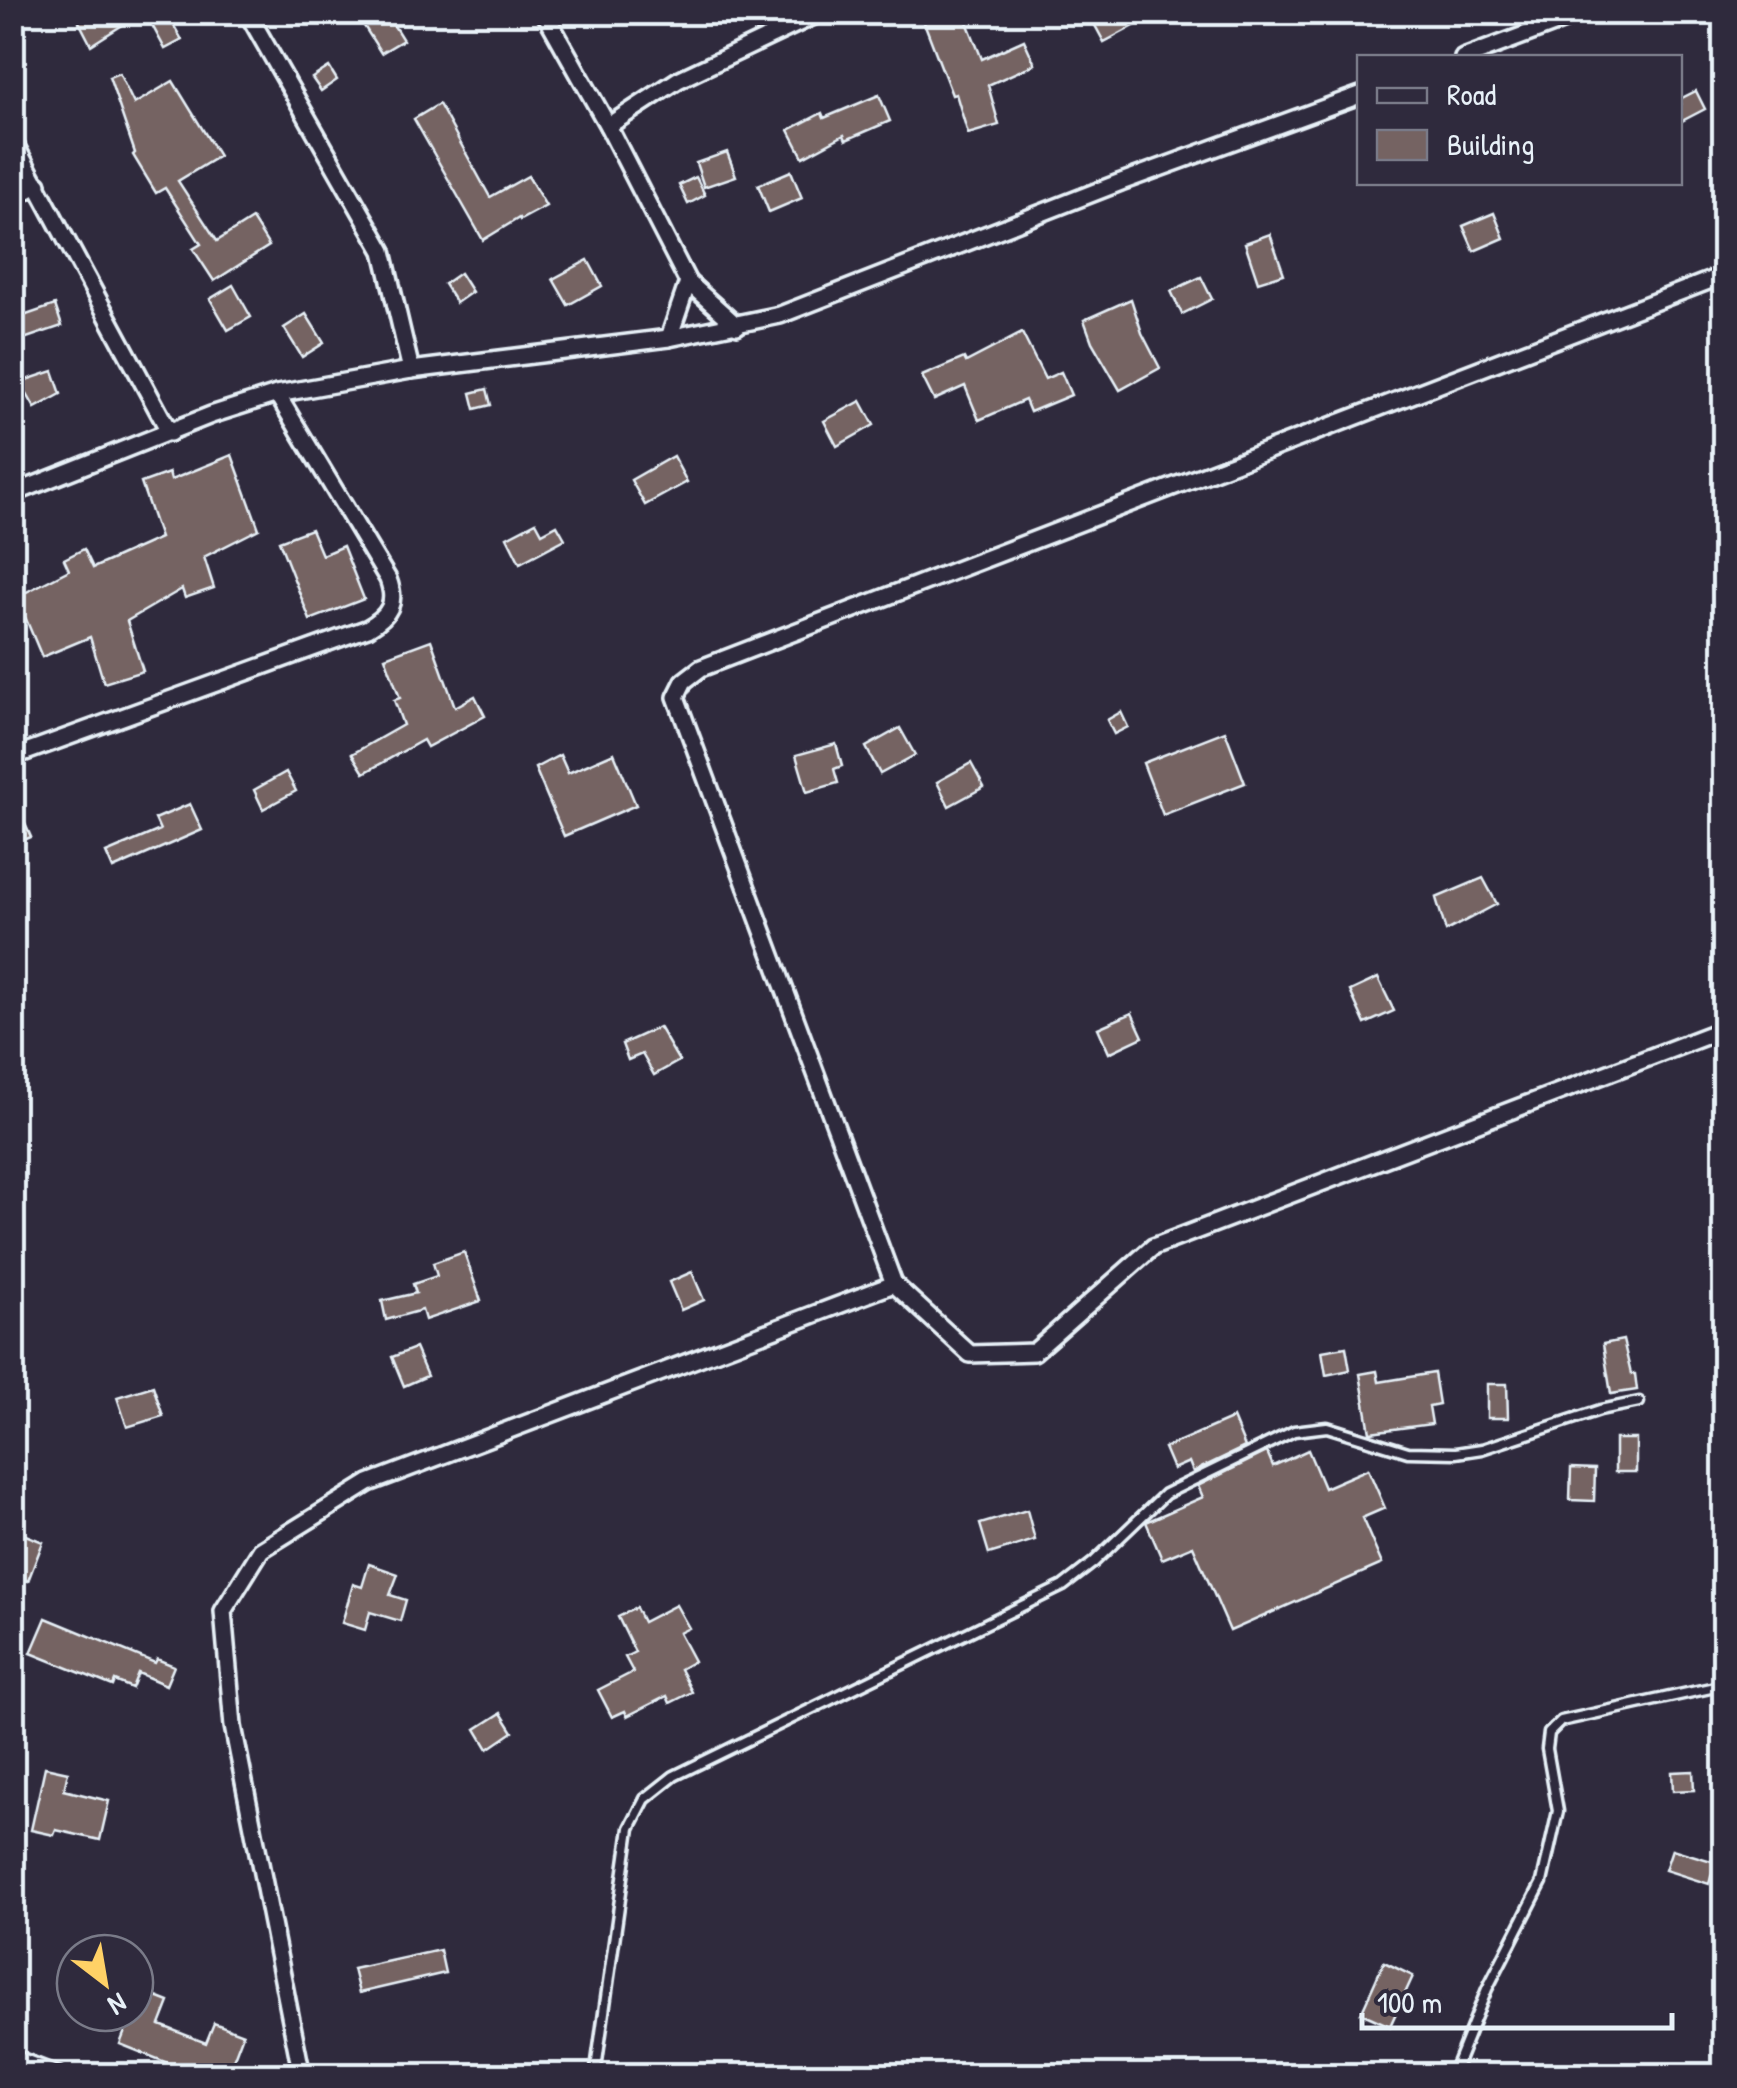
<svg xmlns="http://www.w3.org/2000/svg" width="1737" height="2088" viewBox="0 0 1737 2088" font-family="'Patrick Hand',sans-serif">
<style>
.building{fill:#756362;stroke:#e8f1f8;stroke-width:2.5}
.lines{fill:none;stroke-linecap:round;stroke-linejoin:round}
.service-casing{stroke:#e8f1f8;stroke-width:15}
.minor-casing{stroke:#e8f1f8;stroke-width:22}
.service{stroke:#2f2a3d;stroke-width:8}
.minor{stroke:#2f2a3d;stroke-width:15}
</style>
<rect width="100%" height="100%" fill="#2f2a3d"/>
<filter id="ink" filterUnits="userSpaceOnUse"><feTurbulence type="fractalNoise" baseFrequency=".01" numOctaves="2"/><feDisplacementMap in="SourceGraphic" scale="20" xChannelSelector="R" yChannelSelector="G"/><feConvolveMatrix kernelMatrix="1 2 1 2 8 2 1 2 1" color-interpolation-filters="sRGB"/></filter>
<g filter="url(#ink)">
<g class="building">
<polygon points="74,12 143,12 91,45"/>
<polygon points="145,12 166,12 182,40 165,49"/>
<polygon points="920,12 963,12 982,59 1024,40 1035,64 988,85 999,125 968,134 956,94 952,95"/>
<polygon points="1101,12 1129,12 1136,25 1104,42 1091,18"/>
<polygon points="386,13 403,40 381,53 364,26"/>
<polygon points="329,67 337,80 321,91 312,78"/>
<polygon points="119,73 134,104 173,81 219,156 178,181 217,241 252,219 269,246 214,281 193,249 201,244 165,188 156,193 133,155 135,153 109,77"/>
<polygon points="1696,91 1705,109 1680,122 1680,99"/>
<polygon points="879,95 890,121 846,140 844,135 803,157 789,130 822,113 824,118"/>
<polygon points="439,104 490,197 528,176 546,206 520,220 519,218 483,240 414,119"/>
<polygon points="727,152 736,176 704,187 696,163"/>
<polygon points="791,171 802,198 769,212 758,185"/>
<polygon points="696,177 705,195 688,204 679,185"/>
<polygon points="1494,213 1504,238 1474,251 1463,226"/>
<polygon points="1270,234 1284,274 1258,282 1245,243"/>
<polygon points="588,260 602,286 568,305 553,279"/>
<polygon points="460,273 472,292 456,303 444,284"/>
<polygon points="1201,277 1212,299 1182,314 1171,291"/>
<polygon points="233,285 251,317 228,330 210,299"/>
<polygon points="1131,299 1142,333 1160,368 1120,390 1092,342 1084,320"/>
<polygon points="55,305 62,326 12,343 12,320"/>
<polygon points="306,314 324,343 302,357 284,328"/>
<polygon points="1022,333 1045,379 1061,372 1071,395 1030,412 1025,400 979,420 965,386 934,400 922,376 964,358 966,362"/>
<polygon points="53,371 61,394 35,408 20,382"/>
<polygon points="487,389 491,405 475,409 471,393"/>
<polygon points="861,401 874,425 837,446 824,421"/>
<polygon points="232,455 259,529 204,557 214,588 185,598 182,589 127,621 143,671 104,683 90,637 42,657 26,619 13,599 69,570 64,559 84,549 93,568 160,538 141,483 169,473 171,480"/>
<polygon points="673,456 687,482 645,505 631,480"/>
<polygon points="536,522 542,533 557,525 565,539 520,563 507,537"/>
<polygon points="311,529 322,555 343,546 364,599 310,620 279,541"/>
<polygon points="431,640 455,707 475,696 485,716 427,747 423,740 364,773 352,754 403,725 394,700 400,698 385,657"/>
<polygon points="1121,712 1128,727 1114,734 1107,720"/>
<polygon points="900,728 915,755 880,774 866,747"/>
<polygon points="1225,731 1245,783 1163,815 1143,763"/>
<polygon points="836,744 842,766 834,769 838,783 807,792 796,755"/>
<polygon points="614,753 636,805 564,836 535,768 560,755 568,773"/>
<polygon points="971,763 984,787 949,806 937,782"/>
<polygon points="286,772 296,791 263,809 254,790"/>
<polygon points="12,795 31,837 12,845"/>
<polygon points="190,804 202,830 113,869 106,853 160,830 155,819"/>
<polygon points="1483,878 1497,904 1446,931 1436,898"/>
<polygon points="1378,978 1394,1011 1365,1024 1350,991"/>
<polygon points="1132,1013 1143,1037 1109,1053 1098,1028"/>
<polygon points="659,1027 679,1061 654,1075 642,1054 628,1060 622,1044"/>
<polygon points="464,1252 481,1301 425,1320 422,1310 386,1320 382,1301 416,1293 413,1284 437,1276 433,1263"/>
<polygon points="692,1272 704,1300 681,1310 669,1282"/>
<polygon points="1623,1340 1631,1374 1635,1374 1637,1390 1611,1394 1603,1344"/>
<polygon points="1346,1347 1350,1370 1326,1375 1322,1351"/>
<polygon points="415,1348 427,1376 404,1386 392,1357"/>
<polygon points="1377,1371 1379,1382 1434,1373 1439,1404 1429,1406 1432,1424 1370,1432 1360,1374"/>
<polygon points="1487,1384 1507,1384 1508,1418 1487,1418"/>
<polygon points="153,1386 163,1416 127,1427 117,1397"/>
<polygon points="1233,1418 1245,1447 1193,1472 1189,1462 1173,1469 1164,1448"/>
<rect x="1615" y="1439" width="21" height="33"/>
<polygon points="1308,1450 1324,1488 1368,1469 1385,1508 1362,1518 1382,1564 1230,1631 1193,1546 1162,1559 1146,1522 1203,1497 1198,1486 1267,1452 1273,1466"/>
<polygon points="1571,1468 1595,1469 1594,1501 1570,1500"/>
<polygon points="1027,1510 1035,1540 989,1554 980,1524"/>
<polygon points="18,1532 43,1542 28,1581 12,1575 12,1545"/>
<polygon points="369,1564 398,1574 390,1595 406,1600 400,1621 370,1612 365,1630 342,1623 353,1584 362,1587"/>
<polygon points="676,1605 689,1628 679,1633 694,1661 680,1669 692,1692 670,1703 667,1696 627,1716 625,1711 612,1717 598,1690 633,1672 625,1657 635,1652 618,1617 636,1608 643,1622"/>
<polygon points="46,1618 155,1663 157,1659 174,1666 166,1685 138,1673 132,1688 115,1681 113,1686 31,1653"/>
<polygon points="501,1713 513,1732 488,1749 476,1729"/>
<polygon points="45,1767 68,1772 64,1790 109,1801 100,1840 56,1830 54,1835 31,1830"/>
<polygon points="1693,1771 1694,1790 1673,1791 1672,1772"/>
<polygon points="1672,1849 1715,1862 1709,1884 1665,1870"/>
<polygon points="440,1950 445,1973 359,1993 353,1969"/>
<polygon points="1384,1962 1413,1976 1390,2026 1361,2013"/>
<polygon points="141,1991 169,2002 160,2025 206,2043 214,2023 243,2034 227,2076 200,2076 120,2044 132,2013 135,2013"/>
</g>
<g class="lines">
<g class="service-casing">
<g id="service">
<polyline points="595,2076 630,1828 645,1799 674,1776 1063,1586 1094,1562 1165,1494 1294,1431 1327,1427 1408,1452 1456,1453 1482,1449 1600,1410 1639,1402"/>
<polyline points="1452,2076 1487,1989 1542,1882 1558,1811 1547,1749 1549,1733 1561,1721 1724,1685"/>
</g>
</g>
<g class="minor-casing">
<g id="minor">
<polyline points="247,12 383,251 411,370"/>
<polyline points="544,12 608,126 688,282 669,338"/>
<polyline points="1463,58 1586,12"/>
<polyline points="608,126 678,80 822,12"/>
<polyline points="12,139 170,433"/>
<polyline points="12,199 38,184"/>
<polyline points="688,282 737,326"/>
<polyline points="12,494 211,415 277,394 411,370 669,338 780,315 1121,182 1360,95"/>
<path d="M12 757 368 628C390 615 397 603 388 579L277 394"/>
<polyline points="894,1284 676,697 684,681 701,668 1724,275"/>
<polyline points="12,2058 59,2076"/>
<polyline points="302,2076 233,1726 223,1611 261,1550 369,1483 894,1284 970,1354 1034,1352 1153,1247 1724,1029"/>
</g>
</g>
<use href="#service" class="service"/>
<use href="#minor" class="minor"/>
</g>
</g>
<rect width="1737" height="2088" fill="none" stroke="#2f2a3d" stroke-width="50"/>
<rect x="25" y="25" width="1687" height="2038" fill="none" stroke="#e8f1f8" stroke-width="4" filter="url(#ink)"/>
<rect x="1357" y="55" width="325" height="130" fill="#2f2a3d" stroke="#797a88" stroke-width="2.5"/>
<rect x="1377" y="88" width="50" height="15" fill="#2f2a3d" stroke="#797a88" stroke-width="2.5"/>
<text x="1447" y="105" font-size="30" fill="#e8f1f8">Road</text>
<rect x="1377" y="130" width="50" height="30" fill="#756362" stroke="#797a88" stroke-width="2.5"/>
<text x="1447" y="155" font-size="30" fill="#e8f1f8">Building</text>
<g transform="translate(105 1983) rotate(149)"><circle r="48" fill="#2f2a3d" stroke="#797a88" stroke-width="2.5"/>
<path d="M0-8L18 38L0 25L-18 38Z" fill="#ffd166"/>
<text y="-15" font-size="28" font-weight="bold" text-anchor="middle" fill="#e8f1f8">N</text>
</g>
<path d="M1362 2013v15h310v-15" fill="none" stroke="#e8f1f8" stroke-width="5"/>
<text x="1377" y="2013" font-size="30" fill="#e8f1f8" stroke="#2f2a3d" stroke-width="8" paint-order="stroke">100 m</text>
</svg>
